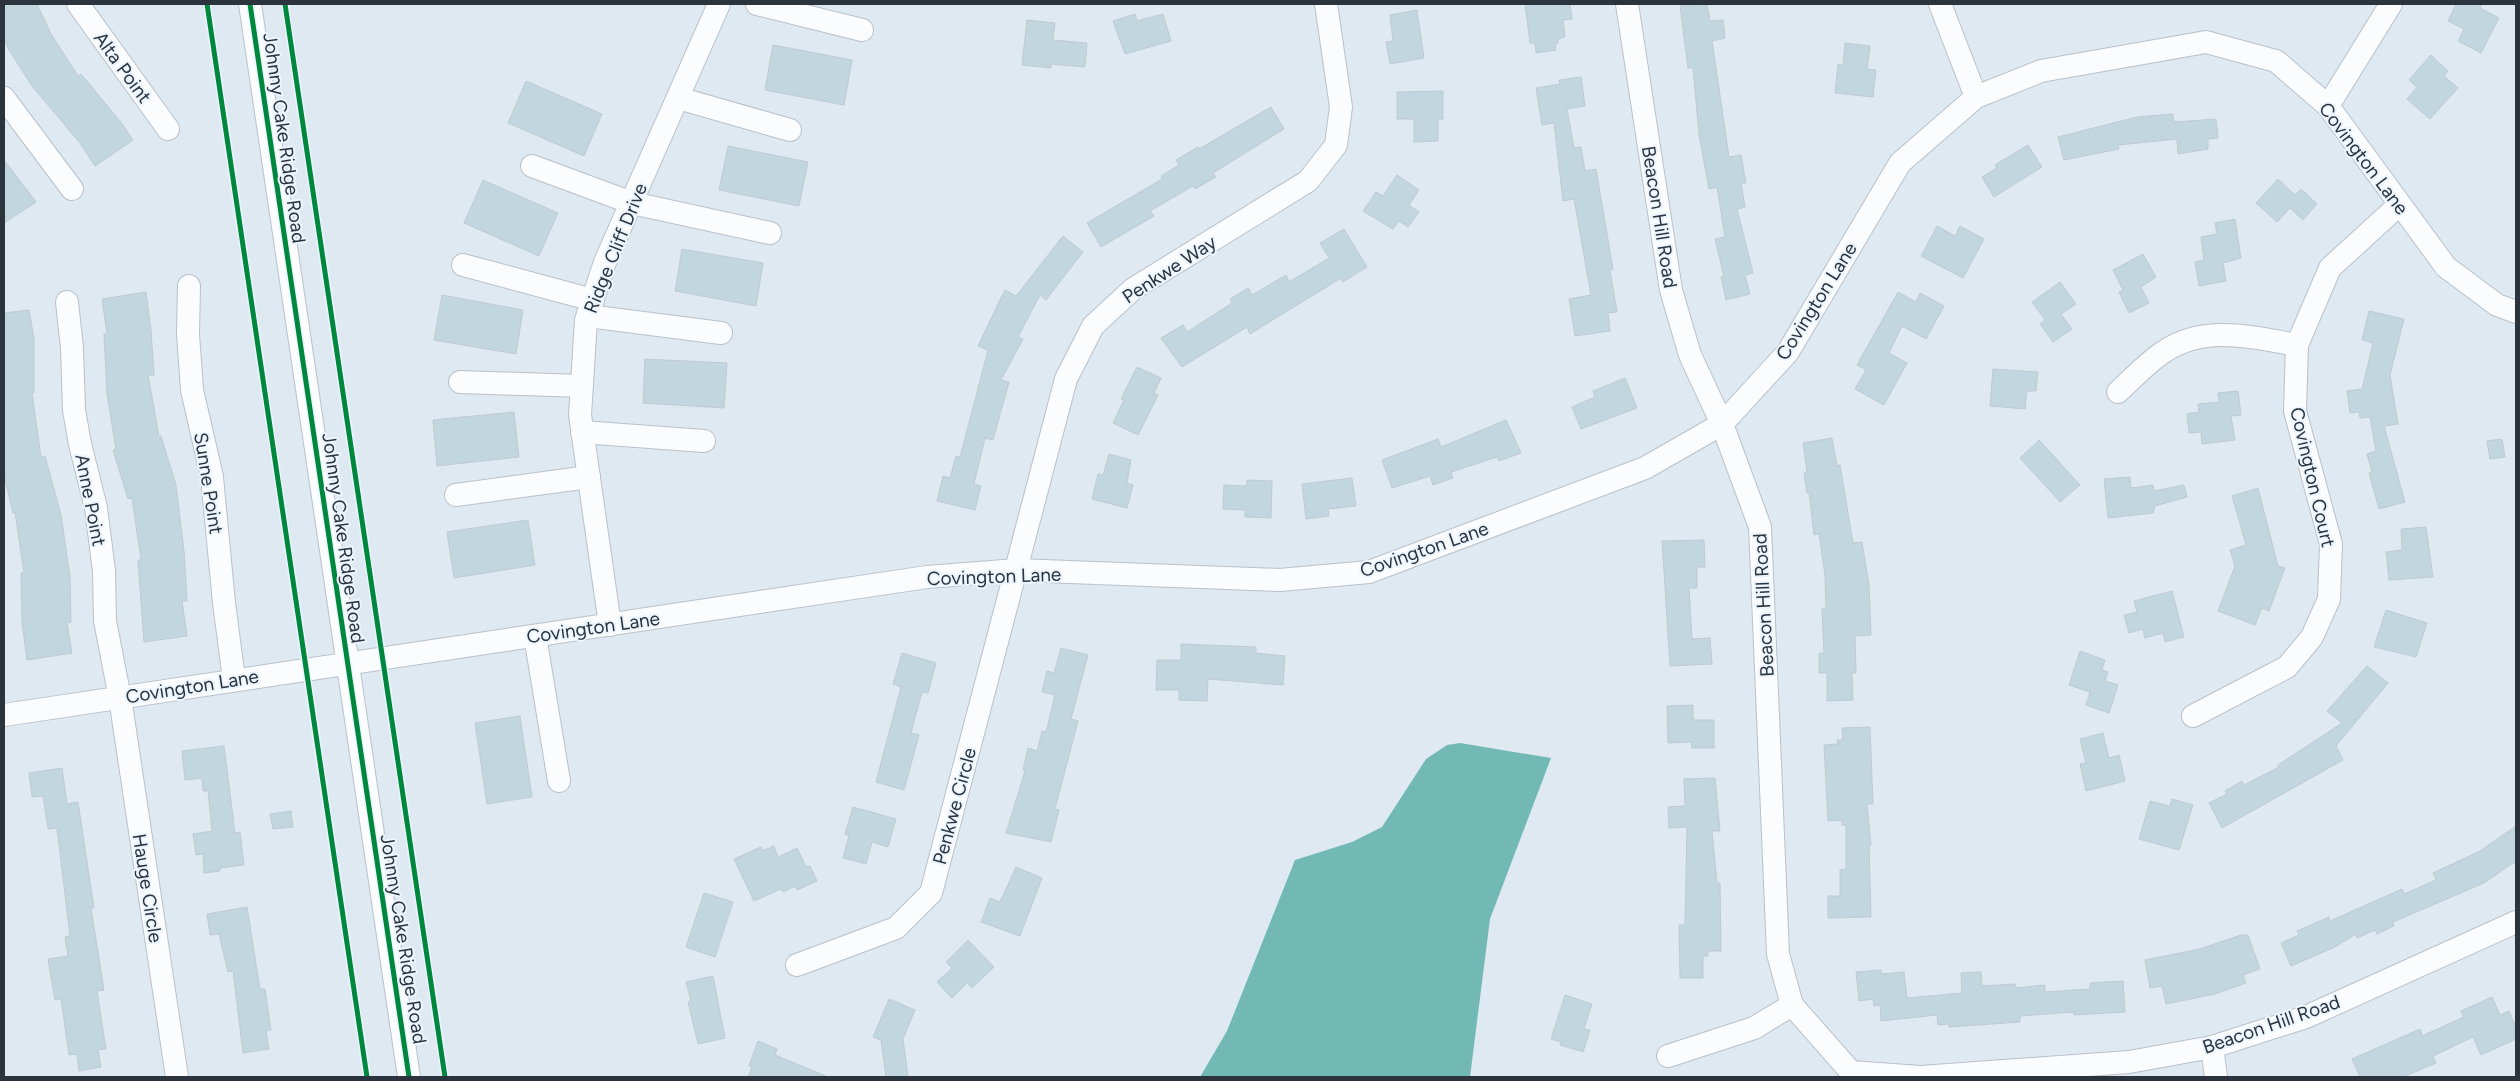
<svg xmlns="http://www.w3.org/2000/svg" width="2520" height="1081" viewBox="0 0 2520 1081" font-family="Figtree,sans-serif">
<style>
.water{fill:#72b9b6}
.building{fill:#c1d6df;stroke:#c0cad0}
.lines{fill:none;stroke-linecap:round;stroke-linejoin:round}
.minor-casing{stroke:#b9c1ca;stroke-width:24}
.minor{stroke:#fafcfd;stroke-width:22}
.cycleway-casing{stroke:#ecf5fe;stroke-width:8}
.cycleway{stroke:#00873e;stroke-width:5}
.labels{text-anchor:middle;stroke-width:4;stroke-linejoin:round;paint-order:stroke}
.street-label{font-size:19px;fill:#2b333c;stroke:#ecf5fe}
</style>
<rect width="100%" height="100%" fill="#dfe9f2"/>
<polygon class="water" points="1460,743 1551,758 1490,919 1470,1077 1200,1077 1227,1031 1295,860 1352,842 1382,827 1426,759 1447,745"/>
<g class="building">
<polygon points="4,4 37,4 51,34 78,76 81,74 120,121 133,140 95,166 80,143 32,86 9,50 4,39"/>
<polygon points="1525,4 1570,4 1572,19 1563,20 1565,37 1558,39 1558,43 1555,43 1556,50 1536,53 1535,43 1530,43"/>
<polygon points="1695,4 1707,4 1710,21 1723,20 1725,38 1712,41 1729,157 1741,155 1746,183 1741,183 1745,207 1737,209 1753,273 1745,275 1750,294 1726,300 1721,277 1724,277 1715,239 1725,237 1717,187 1709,189 1699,134 1693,68 1688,68 1680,6"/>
<polygon points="2456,4 2482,4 2480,8 2499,18 2481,53 2458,41 2464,29 2448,21"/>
<polygon points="1417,10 1424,58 1390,64 1386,42 1393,41 1390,15"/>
<polygon points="1135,14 1137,21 1163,14 1171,41 1125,54 1113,21"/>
<polygon points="1027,20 1055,23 1053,40 1087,43 1085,67 1051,64 1051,68 1022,65"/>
<polygon points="1845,43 1870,46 1867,69 1876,70 1873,97 1835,93 1838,64 1843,65"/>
<polygon points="773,45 852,60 844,105 765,90"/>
<polygon points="2431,55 2448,71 2444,76 2458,88 2430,119 2407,99 2417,87 2409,80"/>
<polygon points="1581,77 1585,106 1567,109 1574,148 1581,147 1585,171 1596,169 1613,269 1610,270 1617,312 1608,313 1610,331 1575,336 1569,299 1591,295 1574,199 1563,201 1554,123 1542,125 1536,88 1560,84 1559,80"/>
<polygon points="526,81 602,114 584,156 508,123"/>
<polygon points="1443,91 1443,119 1438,119 1438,141 1414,142 1414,119 1397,119 1397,92"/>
<polygon points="1271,107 1284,129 1213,173 1216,177 1195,189 1193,186 1150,211 1154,216 1101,247 1087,223 1162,179 1161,176 1179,165 1176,160 1198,147 1199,149"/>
<polygon points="2173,114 2174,122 2216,119 2218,138 2208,139 2208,149 2178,154 2177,139 2118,145 2119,149 2064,160 2058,137 2137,117"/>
<polygon points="2028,145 2042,167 1994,197 1982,177 1997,168 1995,165"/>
<polygon points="728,146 808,162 799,206 719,190"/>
<polygon points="4,160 36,202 4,223"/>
<polygon points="1397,175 1419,190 1409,205 1419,212 1408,227 1399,221 1393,229 1363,211 1376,192 1383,196"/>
<polygon points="2278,179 2295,195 2301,189 2317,204 2303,220 2290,208 2277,222 2256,203"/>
<polygon points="483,180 558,213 539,256 464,223"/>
<polygon points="2235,219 2241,258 2223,263 2226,281 2199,286 2195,262 2204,260 2201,237 2217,234 2215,223"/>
<polygon points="1937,226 1955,236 1960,226 1984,239 1963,278 1921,256"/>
<polygon points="1344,229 1367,267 1343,282 1341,278 1250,334 1247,327 1182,367 1161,338 1183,325 1187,332 1232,303 1230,299 1248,288 1252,295 1286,275 1289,282 1329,258 1320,243"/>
<polygon points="1063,236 1083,252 1046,300 1040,295 1018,337 1023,339 1001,380 1009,382 993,440 985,438 974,484 981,486 975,510 937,501 943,476 950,478 956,456 960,457 988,350 978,346 998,304 1005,290 1016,296"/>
<polygon points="682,249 763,263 756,306 675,291"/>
<polygon points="2143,254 2156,277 2141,287 2149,303 2129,313 2119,292 2123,290 2113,270"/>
<polygon points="2060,282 2076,304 2061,314 2072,329 2053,342 2040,324 2045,320 2032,302"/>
<polygon points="146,292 151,330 154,375 148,375 159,436 161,436 176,485 184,551 187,601 182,601 187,636 144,642 138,560 141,560 132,498 128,499 113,450 116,449 107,394 104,334 107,334 102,299"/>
<polygon points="1898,292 1916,302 1920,293 1944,306 1926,339 1902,326 1889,353 1907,363 1884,405 1855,389 1866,370 1857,365"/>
<polygon points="442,295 523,310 516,354 434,340"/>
<polygon points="29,310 34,339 34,393 32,393 41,457 45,456 61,515 70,577 71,622 67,623 72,653 27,660 22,622 21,573 24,573 15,512 13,513 4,476 4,313"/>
<polygon points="2369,311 2404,319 2390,375 2398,424 2384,426 2405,502 2379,509 2369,473 2372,472 2367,454 2376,451 2370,417 2360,418 2359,412 2350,413 2347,391 2362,389 2373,343 2362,340"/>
<polygon points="645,359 727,363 724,408 643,403"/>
<polygon points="1137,367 1161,378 1154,393 1158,395 1138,435 1113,423 1124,400 1121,399"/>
<polygon points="1993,369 2038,372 2036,391 2027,391 2025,409 1990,406"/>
<polygon points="1625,378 1637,408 1581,429 1572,407 1595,397 1593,391"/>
<polygon points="2238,391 2241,415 2231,416 2235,440 2202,444 2201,432 2189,433 2187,414 2199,412 2198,404 2219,402 2218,393"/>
<polygon points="514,412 519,457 437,466 433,420"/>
<polygon points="1506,420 1521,453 1499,461 1497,457 1451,472 1453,478 1433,485 1430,476 1392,488 1382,460 1438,439 1441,447"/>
<polygon points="1832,438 1837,466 1840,465 1853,543 1862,542 1869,585 1871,635 1855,636 1856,673 1852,673 1853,700 1827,701 1827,673 1819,673 1819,653 1824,653 1822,609 1826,609 1825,575 1819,534 1814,535 1809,492 1807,493 1804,473 1807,472 1803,443"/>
<polygon points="2502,439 2505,457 2490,459 2487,441"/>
<polygon points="2039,440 2080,485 2060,502 2020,458"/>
<polygon points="1109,454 1131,460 1127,483 1133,485 1127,508 1092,499 1098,474 1103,475"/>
<polygon points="2130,477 2131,488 2153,485 2154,491 2184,485 2187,497 2155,506 2153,513 2108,518 2104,479"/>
<polygon points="1352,478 1356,506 1328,509 1329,516 1306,519 1302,484"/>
<polygon points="1247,480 1272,481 1271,518 1245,517 1245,510 1223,509 1224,485 1247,486"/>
<polygon points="2258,488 2278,566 2285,568 2269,611 2262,608 2255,625 2218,611 2235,566 2230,550 2246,545 2232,496"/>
<polygon points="528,520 535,565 454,578 447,532"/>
<polygon points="2426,527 2433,577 2389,580 2386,552 2402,550 2401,529"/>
<polygon points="1704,540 1705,567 1697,567 1697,588 1689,588 1692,639 1710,638 1712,664 1670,666 1662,541"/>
<polygon points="2172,591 2184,637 2165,642 2163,633 2145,638 2143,629 2129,633 2124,615 2137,612 2134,601"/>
<polygon points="2386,610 2427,623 2416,657 2374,647"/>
<polygon points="1181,644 1256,647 1256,653 1285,656 1283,685 1208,679 1207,701 1179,700 1179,690 1156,690 1157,660 1181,660"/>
<polygon points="1061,648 1088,655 1071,719 1078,721 1055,809 1059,810 1051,842 1006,833 1025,771 1023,770 1028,748 1037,751 1042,731 1046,732 1055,695 1042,692 1047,671 1054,673"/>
<polygon points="2080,651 2105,660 2102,670 2108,672 2105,681 2118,685 2109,713 2086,705 2090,692 2069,685"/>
<polygon points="902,653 936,663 928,693 922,692 911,733 919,735 904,790 876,782 901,687 893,684"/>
<polygon points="2367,666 2388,683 2336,746 2343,760 2222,828 2209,803 2227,794 2225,791 2242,781 2244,785 2279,767 2278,765 2342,723 2327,711"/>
<polygon points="1693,705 1693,720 1714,720 1714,748 1692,748 1691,742 1668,743 1667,706"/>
<polygon points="520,716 532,797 487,804 475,723"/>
<polygon points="1870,727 1873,804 1867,804 1871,845 1869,845 1871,917 1828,918 1828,896 1840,896 1840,870 1846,869 1846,825 1842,825 1842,820 1828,821 1824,745 1838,744 1837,740 1843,740 1842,728"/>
<polygon points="2103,733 2109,758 2119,755 2125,781 2086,791 2080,764 2086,763 2080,739"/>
<polygon points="224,746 235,833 240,832 244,865 220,868 220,871 204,873 203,854 196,855 193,834 212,831 208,791 203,791 202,778 185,780 182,751"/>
<polygon points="62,768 67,804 78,802 94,908 91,908 104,990 97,991 106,1049 98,1050 101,1067 79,1071 77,1054 69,1055 61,999 55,1000 48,959 68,956 65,937 70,936 57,828 48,829 43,796 32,797 29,773"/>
<polygon points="1715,778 1720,831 1712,831 1717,883 1720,883 1721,951 1708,951 1708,956 1703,956 1703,978 1680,978 1679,925 1685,925 1687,827 1669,828 1668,807 1685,806 1684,779"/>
<polygon points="2172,799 2193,805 2179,850 2139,839 2150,801 2170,806"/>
<polygon points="853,807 896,819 888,847 872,842 866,864 843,858 849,836 845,834"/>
<polygon points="291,811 293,827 273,829 270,814"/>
<polygon points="2516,826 2516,861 2484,883 2393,922 2394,926 2377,934 2375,930 2357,938 2356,934 2335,947 2291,966 2281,943 2299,935 2297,931 2329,917 2330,921 2402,889 2404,894 2436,880 2433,873 2480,851"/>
<polygon points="774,846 778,857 797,848 806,867 810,866 817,881 797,890 795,886 783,892 781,889 754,901 734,859 761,847 763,851"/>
<polygon points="1016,867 1042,878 1020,936 981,922 990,898 1000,902"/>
<polygon points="704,893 733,902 715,957 686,947"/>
<polygon points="247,907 260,989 265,989 271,1030 266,1031 269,1049 243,1053 233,971 228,972 219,934 210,935 207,914"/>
<polygon points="2241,935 2248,935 2260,969 2243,975 2246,983 2215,994 2166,1004 2162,986 2150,988 2145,960 2200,949"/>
<polygon points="968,940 994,967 972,988 967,983 952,998 937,982 952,968 946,962"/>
<polygon points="1881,970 1881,974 1904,972 1907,998 1962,993 1961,973 1981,972 1982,986 2015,984 2016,988 2045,985 2045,992 2090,989 2090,983 2123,981 2125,1012 2074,1015 2074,1012 2020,1016 2020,1022 1949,1027 1949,1024 1938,1025 1937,1015 1881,1021 1880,1005 1874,1006 1873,999 1859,1001 1856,972"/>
<polygon points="713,976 725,1038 698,1044 688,1002 691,1001 686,982"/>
<polygon points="1565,995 1592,1004 1584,1029 1590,1030 1583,1052 1560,1045 1561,1042 1551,1039"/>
<polygon points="2492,997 2500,1015 2509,1011 2516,1027 2516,1039 2481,1055 2473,1037 2433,1056 2436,1063 2403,1077 2360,1077 2352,1059 2420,1029 2422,1036 2464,1017 2461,1011"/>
<polygon points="889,999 915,1010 903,1039 908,1077 886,1077 881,1040 873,1037"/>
<polygon points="758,1041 777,1049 775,1055 828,1077 748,1077 752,1067 749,1066"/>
</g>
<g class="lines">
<g class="minor-casing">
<g id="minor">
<polyline points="78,4 168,129"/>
<polyline points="250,4 409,1077"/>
<polyline points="757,4 862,30"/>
<polyline points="1627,4 1671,290 1690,355 1722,424 1760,527 1778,954 1792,1005 1851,1072 1920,1077"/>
<polyline points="1940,4 1976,97"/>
<polyline points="4,98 72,189"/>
<polyline points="678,98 790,130"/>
<polyline points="2328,106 2391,4"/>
<polyline points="532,166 632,203 770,233"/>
<polyline points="463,265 593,300"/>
<polyline points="189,286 188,334 192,390 212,477 224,603 234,679"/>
<polyline points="67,302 72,348 74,410 80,444 96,508 104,571 105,621 120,698 177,1077"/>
<polyline points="588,316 721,333"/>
<polyline points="460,382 582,386"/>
<path d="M2118 392C2132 379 2146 364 2162 353 2203 324 2251 337 2297 345"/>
<polyline points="582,432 704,441"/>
<polyline points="456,495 589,477"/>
<polyline points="610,625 580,415 586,320 605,262 719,4"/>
<polyline points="535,636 559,781"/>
<polyline points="4,715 927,577 1017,570 1280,580 1369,572 1645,468 1722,424 1788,352 1900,163 1976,97 2041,71 2206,42 2276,61 2328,106 2446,267 2497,305 2516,312"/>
<polyline points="2193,716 2287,667 2312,637 2329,599 2331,544 2295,411 2297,345 2330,268 2399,205"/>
<polyline points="797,965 896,928 931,893 1066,379 1093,326 1133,289 1308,181 1336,145 1341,107 1326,4"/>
<polyline points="2212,1047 2216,1077"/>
<polyline points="1668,1056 1754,1028 1792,1005"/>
<polyline points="1921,1077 2129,1062 2212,1047 2306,1017 2516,922"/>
</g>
</g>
<use href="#minor" class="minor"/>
<g class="cycleway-casing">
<g id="cycleway">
<polyline points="207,4 367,1077"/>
<polyline points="250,4 409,1077"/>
<polyline points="285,4 445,1077"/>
</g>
</g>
<use href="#cycleway" class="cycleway"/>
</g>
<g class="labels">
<g class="street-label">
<text transform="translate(123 67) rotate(54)" y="7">Alta Point</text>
<text transform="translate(285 138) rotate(82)" y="7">Johnny Cake Ridge Road</text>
<text transform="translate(2364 158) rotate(53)" y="7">Covington Lane</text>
<text transform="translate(1660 217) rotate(81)" y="7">Beacon Hill Road</text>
<text transform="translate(615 248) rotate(-68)" y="7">Ridge Cliff Drive</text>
<text transform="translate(1169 269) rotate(-33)" y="7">Penkwe Way</text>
<text transform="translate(1816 301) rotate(-58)" y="7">Covington Lane</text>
<text transform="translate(2313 477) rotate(77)" y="7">Covington Court</text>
<text transform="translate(209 483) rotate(81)" y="7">Sunne Point</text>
<text transform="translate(91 500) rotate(79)" y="7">Anne Point</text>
<text transform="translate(344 538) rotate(82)" y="7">Johnny Cake Ridge Road</text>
<text transform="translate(1424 549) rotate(-19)" y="7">Covington Lane</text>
<text transform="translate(994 576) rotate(-2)" y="7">Covington Lane</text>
<text transform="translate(1763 605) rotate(-93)" y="7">Beacon Hill Road</text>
<text transform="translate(593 627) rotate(-8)" y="7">Covington Lane</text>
<text transform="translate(192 686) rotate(-9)" y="7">Covington Lane</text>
<text transform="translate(954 806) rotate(-75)" y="7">Penkwe Circle</text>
<text transform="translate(148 888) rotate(81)" y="7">Hauge Circle</text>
<text transform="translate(404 939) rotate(81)" y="7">Johnny Cake Ridge Road</text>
<text transform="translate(2271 1024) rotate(-19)" y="7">Beacon Hill Road</text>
</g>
</g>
<rect width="2520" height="1081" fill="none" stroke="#2b333c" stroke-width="10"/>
</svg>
